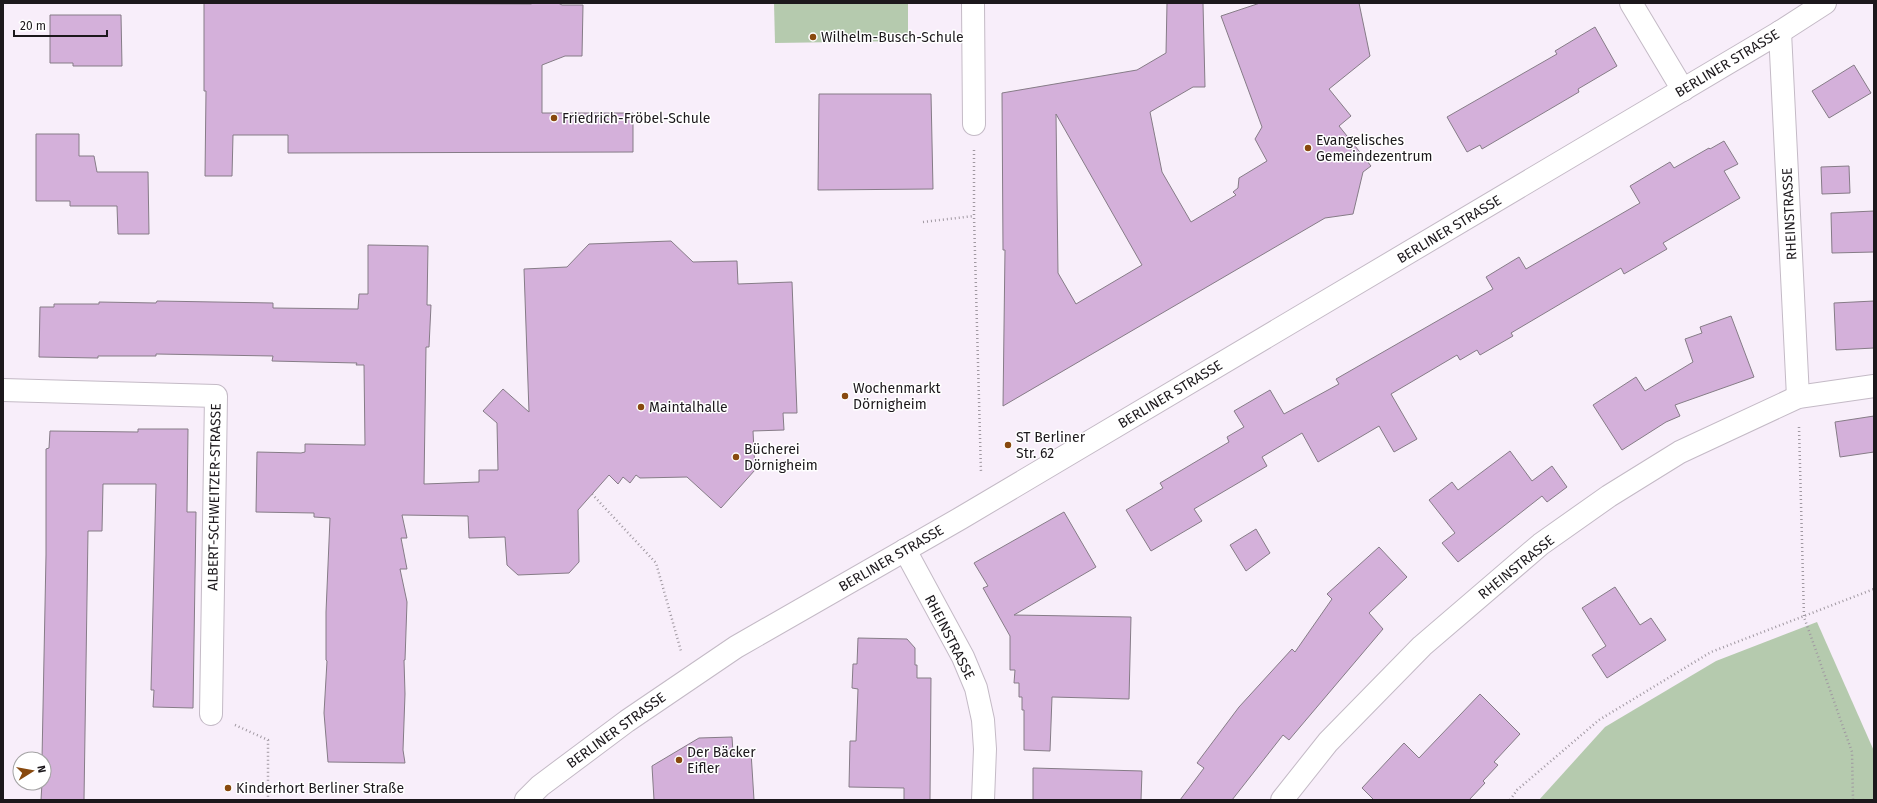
<svg xmlns="http://www.w3.org/2000/svg" width="1877" height="803" viewBox="0 0 1877 803" font-family="'Fira Sans',sans-serif">
<style>
.green{fill:#b5caae}
.building{fill:#d4b0da;stroke:#867c87;fill-rule:evenodd}
.lines{fill:none;stroke-linecap:round;stroke-linejoin:round}
.minor-casing{stroke:#c4bac6;stroke-width:24}
.path{stroke:#a098a1;stroke-width:2.5;stroke-dasharray:1 3;stroke-linecap:butt}
.minor{stroke:#fff;stroke-width:22}
.poi-dot{fill:#88490e;stroke:#fff;stroke-width:1.5}
.labels{text-anchor:middle;stroke-width:3;stroke-linejoin:round;paint-order:stroke}
.poi-label{font-size:14px;fill:#1c181c;stroke:#fff;text-anchor:start}
.street-label{font-size:14px;fill:#1c181c;stroke:#fff}
</style>
<rect width="100%" height="100%" fill="#f8eefa"/>
<g class="green">
<polygon points="774,3 908,3 908,41 775,43"/>
<polygon points="1817,622 1874,751 1874,800 1539,800 1605,727 1716,661"/>
</g>
<g class="building">
<polygon points="204,3 531,4 533,3 558,3 562,5 583,5 582,56 565,56 542,65 542,113 633,113 633,152 288,153 288,135 233,135 232,176 205,176 206,91 204,91"/>
<path d="M1167 3H1203L1205 87H1193L1150 112 1162 172 1191 222 1236 195 1233 192 1238 188 1239 178 1267 161 1255 139 1262 127 1221 16 1260 3H1359L1370 56 1329 89 1351 116 1339 126 1371 166 1363 172 1353 214 1325 218 1003 406 1005 250H1003L1002 93 1137 70 1166 53ZM1056 114 1142 265 1076 304 1058 273Z"/>
<polygon points="50,15 121,15 122,66 73,66 73,63 50,63"/>
<polygon points="1595,27 1617,66 1578,89 1579,92 1482,149 1480,145 1467,152 1447,117 1557,54 1555,51"/>
<polygon points="1854,65 1871,93 1829,118 1812,91"/>
<polygon points="819,94 931,94 933,189 818,190"/>
<polygon points="36,134 79,134 79,156 94,156 97,172 148,172 149,234 118,234 117,206 70,206 70,201 36,201"/>
<polygon points="1724,141 1738,164 1724,171 1740,198 1663,243 1667,249 1624,274 1621,268 1511,333 1513,336 1480,355 1477,350 1460,360 1457,355 1391,394 1417,439 1394,452 1379,426 1318,462 1302,433 1262,457 1267,466 1194,509 1202,521 1151,551 1126,510 1163,488 1160,483 1229,442 1227,437 1244,427 1234,411 1270,390 1284,414 1339,384 1336,379 1493,289 1486,277 1519,257 1526,269 1640,203 1630,186 1670,162 1674,168 1709,148 1710,149"/>
<polygon points="1849,166 1850,193 1822,194 1821,167"/>
<polygon points="1874,211 1874,252 1832,253 1831,213"/>
<polygon points="671,241 693,262 737,261 738,284 792,282 797,413 783,413 784,430 753,431 755,470 721,508 687,477 640,478 636,475 630,483 623,477 618,484 609,475 578,510 579,562 569,573 518,575 507,565 505,537 469,538 468,516 402,515 407,538 401,538 407,569 400,569 407,602 405,660 404,660 405,694 403,750 405,763 328,762 324,713 327,661 326,660 326,612 330,518 314,517 314,513 256,512 257,452 301,453 305,452 305,444 365,445 364,365 356,365 357,363 272,361 273,356 156,354 156,356 98,356 98,358 39,357 40,307 54,307 54,304 99,304 99,302 156,303 157,301 273,303 273,308 358,309 359,294 368,294 368,245 428,246 427,305 431,305 429,347 426,347 424,484 479,482 479,470 498,470 497,423 483,411 503,389 529,412 524,269 567,267 589,244"/>
<polygon points="1874,301 1874,348 1836,350 1834,303"/>
<polygon points="1731,316 1754,377 1675,405 1680,416 1666,422 1622,450 1593,405 1636,377 1645,391 1693,362 1685,339 1702,333 1700,327"/>
<polygon points="1874,416 1874,452 1840,457 1835,422"/>
<polygon points="138,429 188,429 187,512 196,512 193,708 153,707 154,690 151,690 156,484 103,484 102,531 88,531 84,800 41,800 42,783 44,783 44,759 42,759 46,555 46,449 49,448 50,431 138,432"/>
<polygon points="1510,451 1532,481 1552,466 1567,487 1547,502 1542,496 1458,562 1442,543 1455,533 1429,500 1452,482 1458,490"/>
<polygon points="1064,512 1096,567 1014,615 1131,617 1129,699 1052,697 1050,751 1024,750 1024,710 1022,710 1022,697 1019,697 1019,683 1014,683 1015,670 1010,670 1010,636 983,588 988,586 974,563"/>
<polygon points="1256,529 1270,553 1246,571 1230,545"/>
<polygon points="1379,547 1407,577 1369,613 1383,629 1289,740 1283,735 1232,800 1180,800 1204,768 1197,763 1239,707 1292,649 1295,652 1332,599 1327,594"/>
<polygon points="1615,587 1640,625 1651,618 1666,640 1607,678 1592,655 1606,646 1582,608"/>
<polygon points="858,638 907,639 915,648 915,665 917,665 917,678 931,678 930,800 904,800 904,788 849,787 850,741 856,741 858,689 852,688 853,664 857,664"/>
<polygon points="1480,694 1520,734 1494,762 1498,765 1483,781 1485,783 1469,800 1374,800 1362,788 1404,743 1419,758"/>
<polygon points="732,737 733,753 751,752 754,800 654,800 652,766 699,738"/>
<polygon points="1033,768 1142,771 1141,800 1033,800"/>
</g>
<g class="lines">
<g class="minor-casing">
<g id="minor">
<polyline points="973,3 974,124"/>
<polyline points="1631,3 1683,90"/>
<polyline points="1780,32 1798,397"/>
<polyline points="3,390 216,396 211,714"/>
<polyline points="905,550 963,657 976,688 983,720 985,749 983,800"/>
<polyline points="526,800 540,786 627,721 736,647 961,518 1780,32 1825,3"/>
<polyline points="1282,800 1328,742 1422,646 1541,544 1609,496 1680,452 1798,397 1874,386"/>
</g>
</g>
<g class="path">
<polyline points="974,150 974,216 981,473"/>
<polyline points="923,222 974,216"/>
<polyline points="1799,427 1804,617 1852,752 1853,800"/>
<polyline points="592,494 656,563 681,651"/>
<polyline points="235,725 268,740 268,800"/>
<polyline points="1510,800 1517,790 1599,720 1711,652 1874,589"/>
</g>
<use href="#minor" class="minor"/>
</g>
<g class="poi-dot">
<circle cx="813" cy="37" r="4"/>
<circle cx="554" cy="118" r="4"/>
<circle cx="1308" cy="148" r="4"/>
<circle cx="845" cy="396" r="4"/>
<circle cx="641" cy="407" r="4"/>
<circle cx="1008" cy="445" r="4"/>
<circle cx="736" cy="457" r="4"/>
<circle cx="679" cy="760" r="4"/>
<circle cx="228" cy="788" r="4"/>
</g>
<g class="labels">
<g class="poi-label">
<text x="821" y="42">Wilhelm-Busch-Schule</text>
<text x="562" y="123">Friedrich-Fröbel-Schule</text>
<text x="1316" y="145">Evangelisches<tspan x="1316" dy="16">Gemeindezentrum</tspan></text>
<text x="853" y="393">Wochenmarkt<tspan x="853" dy="16">Dörnigheim</tspan></text>
<text x="649" y="412">Maintalhalle</text>
<text x="1016" y="442">ST Berliner<tspan x="1016" dy="16">Str. 62</tspan></text>
<text x="744" y="454">Bücherei<tspan x="744" dy="16">Dörnigheim</tspan></text>
<text x="687" y="757">Der Bäcker<tspan x="687" dy="16">Eifler</tspan></text>
<text x="236" y="793">Kinderhort Berliner Straße</text>
</g>
<g class="street-label">
<text transform="translate(1727 63) rotate(-31)" y="5">BERLINER STRASSE</text>
<text transform="translate(1789 214) rotate(-93)" y="5">RHEINSTRASSE</text>
<text transform="translate(1449 229) rotate(-31)" y="5">BERLINER STRASSE</text>
<text transform="translate(1170 394) rotate(-31)" y="5">BERLINER STRASSE</text>
<text transform="translate(214 497) rotate(-89)" y="5">ALBERT-SCHWEITZER-STRASSE</text>
<text transform="translate(891 558) rotate(-30)" y="5">BERLINER STRASSE</text>
<text transform="translate(1516 567) rotate(-39)" y="5">RHEINSTRASSE</text>
<text transform="translate(950 637) rotate(63)" y="5">RHEINSTRASSE</text>
<text transform="translate(616 730) rotate(-36)" y="5">BERLINER STRASSE</text>
</g>
</g>
<rect width="1877" height="803" fill="none" stroke="#1c181c" stroke-width="8"/>
<g transform="translate(32 771) rotate(79)"><circle r="19" fill="#ffffff" stroke="#a4a3a4"/>
<path d="M0-3L7 15L0 10L-7 15Z" fill="#88490e"/>
<text y="-6" font-size="11" font-weight="bold" text-anchor="middle" fill="#1c181c">N</text>
</g>
<path d="M14 30v6h93v-6" fill="none" stroke="#1c181c" stroke-width="2"/>
<text x="20" y="30" font-size="12" fill="#1c181c" stroke="#ffffff" stroke-width="3" paint-order="stroke">20 m</text>
</svg>
